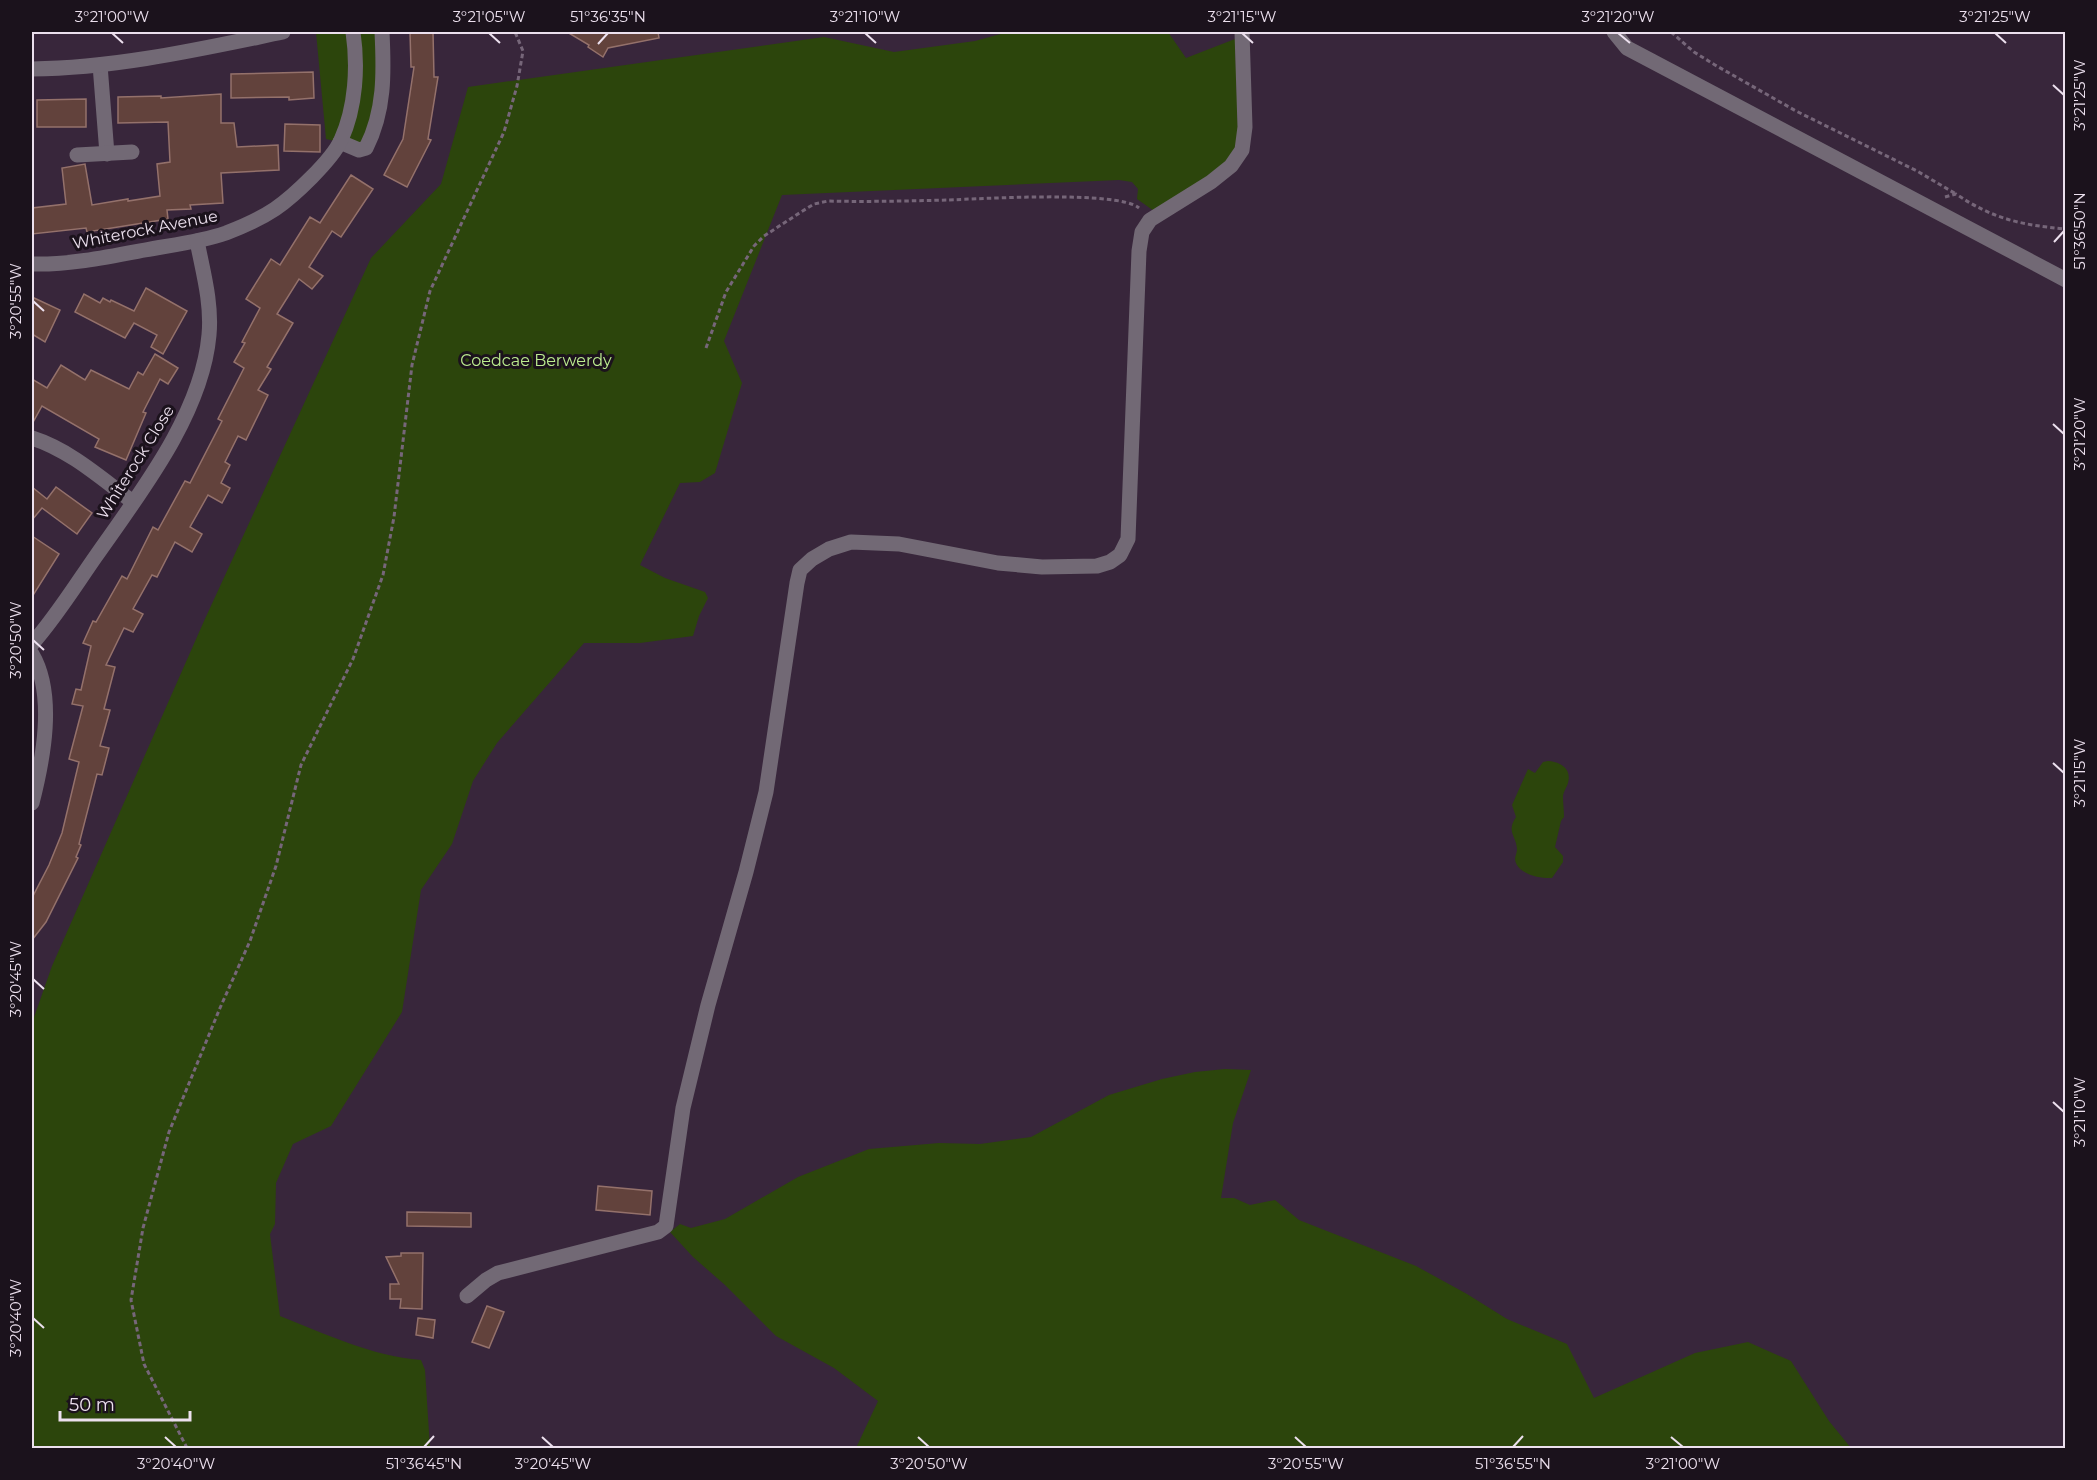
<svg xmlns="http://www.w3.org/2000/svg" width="2097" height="1480" viewBox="0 0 2097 1480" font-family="Montserrat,sans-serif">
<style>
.green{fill:#2c450c}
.building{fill:#62423c;stroke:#94716b;stroke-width:1.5}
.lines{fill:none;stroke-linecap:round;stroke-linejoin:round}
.path{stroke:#766679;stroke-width:3;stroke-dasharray:4.5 3;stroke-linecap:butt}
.minor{stroke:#726975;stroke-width:15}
.ticks{fill:none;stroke:#ece0ee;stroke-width:2}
.labels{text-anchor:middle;stroke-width:6;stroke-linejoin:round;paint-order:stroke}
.street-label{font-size:16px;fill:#ece0ee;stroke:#1b121c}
.park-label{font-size:16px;fill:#bbec8f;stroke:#1b121c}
.neatline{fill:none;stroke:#ece0ee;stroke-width:2}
.ticks-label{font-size:15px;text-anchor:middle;fill:#ece0ee}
</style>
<rect width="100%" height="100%" fill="#38263b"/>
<g class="green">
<polygon points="316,32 382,32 384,56 366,148 326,139"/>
<path d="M1008 32H1168L1186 58 1235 39 1238 127 1236 147 1225 163 1205 179 1154 211 1137 199 1138 189 1132 182 1119 180 782 195 724 341 742 383 715 473 700 482 680 483 640 565 665 578 705 592 708 598 699 616 693 636 640 643H584L497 743 473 781 452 844 421 890 402 1012 331 1126 293 1144 276 1183 275 1224 270 1234 280 1316C326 1334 371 1356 421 1360L425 1370 430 1448H32V1023L52 966 204 621 371 258 441 184 468 87 824 37 894 52 975 41Z"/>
<path d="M1548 761C1560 762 1572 768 1568 783 1567 787 1563 792 1563 797 1563 803 1564 810 1564 817L1561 821 1555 847 1563 856V862L1552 878C1541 879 1516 874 1515 859 1515 856 1517 853 1517 849 1516 835 1506 832 1516 817L1512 805 1528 769 1535 773 1543 762Z"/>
<polygon points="1225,1069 1251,1070 1233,1123 1221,1198 1234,1198 1250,1205 1275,1200 1299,1220 1416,1266 1467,1294 1507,1319 1567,1344 1594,1398 1695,1353 1748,1342 1791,1361 1829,1421 1851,1448 856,1448 878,1401 834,1368 776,1336 725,1285 693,1257 670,1232 680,1224 691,1228 725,1219 798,1177 869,1149 939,1143 980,1144 1031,1137 1109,1095 1162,1079 1195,1072"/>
</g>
<g class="building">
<polygon points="410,32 433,32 434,77 438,77 428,139 431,140 407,187 384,175 403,139 414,67 411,67"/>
<polygon points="567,32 658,32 659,38 608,48 603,57 588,47 589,45"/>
<polygon points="313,72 314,98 289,100 289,97 231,98 231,74"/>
<polygon points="221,94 221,123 234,123 237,147 278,145 279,170 221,173 223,203 190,205 191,209 167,210 168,219 87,232 86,228 32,234 32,208 66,204 62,168 85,164 92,205 128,199 128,201 160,196 157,164 170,162 168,122 118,123 118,97 161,96 161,98"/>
<polygon points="86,99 86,127 37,127 37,100"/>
<polygon points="285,124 320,125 320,152 284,151"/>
<polygon points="351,175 373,189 341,237 332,231 309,267 323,276 312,289 299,279 277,314 293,323 267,367 271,369 258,390 268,395 246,440 238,436 225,462 230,465 221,483 230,488 222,503 208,495 190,527 202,534 192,552 175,542 157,577 152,575 133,609 143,614 133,632 124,628 106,665 115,667 104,709 110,710 100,746 109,748 102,775 97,774 79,844 81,845 76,857 78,858 46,922 32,940 32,898 49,865 62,833 79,762 69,759 83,706 72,704 76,689 81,690 91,646 83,643 93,621 96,622 122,576 127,579 153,527 158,530 185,481 190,483 222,421 218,419 244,368 234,362 245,343 242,342 260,308 246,299 271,259 280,265 310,217 320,223"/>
<polygon points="146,288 187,311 163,354 151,347 157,335 134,323 125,338 75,312 84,294 100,303 103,298 110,302 111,300 134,311"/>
<polygon points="32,297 60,310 45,342 32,334"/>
<polygon points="155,354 178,368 168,384 160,379 143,412 146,413 126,460 95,447 99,439 42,406 32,424 32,379 47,388 61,365 85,380 91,370 129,389 138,372 143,375"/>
<polygon points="32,487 47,499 56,487 92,513 77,534 42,508 32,520"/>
<polygon points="32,536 59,554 32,597"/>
<polygon points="598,1186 652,1191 650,1215 596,1210"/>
<polygon points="407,1212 471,1213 471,1227 407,1226"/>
<polygon points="401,1253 423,1253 422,1309 400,1308 401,1299 390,1299 390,1284 399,1284 386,1257 401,1256"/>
<polygon points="487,1306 504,1312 489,1348 472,1342"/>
<polygon points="418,1318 435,1320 433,1338 416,1335"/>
</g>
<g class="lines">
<g class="path">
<polyline points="1671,32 1694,52 1715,65 1796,111 1917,171 1956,194"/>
<path d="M1945 197 1956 194C1993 219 2021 225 2066 229"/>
<path d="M706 348 726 292 754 246 764 236 801 212 814 204 828 201C867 202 907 201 947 200 981 199 1118 190 1139 208"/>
<polyline points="187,1448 144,1364 131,1300 143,1228 169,1132 220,1008 250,941 276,866 301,765 353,659 383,575 394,517 412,365 430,291 504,132 517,86 523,51 515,32"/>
</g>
<g class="minor">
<polyline points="1614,32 1627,48 2066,280"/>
<polyline points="100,65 107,154"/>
<path d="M32 69C117 68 200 49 283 32"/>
<path d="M340 142 359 150 366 148C385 111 384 72 382 32"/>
<polyline points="77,155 132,152"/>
<path d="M32 264C69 265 108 257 145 250 172 245 200 242 226 233 242 227 260 219 275 209 294 196 332 160 341 140 356 107 358 66 353 32"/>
<path d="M32 438C70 450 102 479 133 502"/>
<path d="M32 644C56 617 75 586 96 556 140 493 202 414 209 335 212 303 203 272 197 241"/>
<path d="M32 654C56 695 43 760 32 803"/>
<polyline points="467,1296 486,1280 498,1273 658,1232 666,1226 683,1108 708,1005 746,872 766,792 797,583 800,570 812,559 829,549 851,542 899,544 998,563 1042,567 1097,566 1110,562 1120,555 1128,539 1139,251 1142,232 1150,220 1211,182 1231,166 1242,150 1245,127 1242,32"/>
</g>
</g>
<path class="ticks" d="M112 33 123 43M489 33 500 43M865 33 876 43M1242 33 1253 43M1618 33 1630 43M1995 33 2006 43M598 44 608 33M2053 85 2064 95M2054 242 2064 231M33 301 44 311M2053 424 2064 434M33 640 44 650M2053 763 2064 773M33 979 44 989M2053 1102 2064 1112M33 1318 44 1328M165 1437 176 1447M542 1437 553 1447M918 1437 929 1447M1295 1437 1306 1447M1671 1437 1683 1447M424 1447 434 1436M1513 1447 1523 1436"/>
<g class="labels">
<g class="street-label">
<text transform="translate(145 229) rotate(-11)" y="6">Whiterock Avenue</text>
<text transform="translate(135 462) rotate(-58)" y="6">Whiterock Close</text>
</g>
<g class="park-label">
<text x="536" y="366">Coedcae Berwerdy</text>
</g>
</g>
<rect width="2097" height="1480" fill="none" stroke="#1b121c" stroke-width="66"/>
<path d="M60 1411v9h130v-9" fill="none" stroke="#ece0ee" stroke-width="3"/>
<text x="69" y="1411" font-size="18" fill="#ece0ee" stroke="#1b121c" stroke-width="4.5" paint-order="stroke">50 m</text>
<rect x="33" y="33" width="2031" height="1414" class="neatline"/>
<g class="ticks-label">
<text x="112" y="22">3°21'00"W</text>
<text x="489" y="22">3°21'05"W</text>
<text x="608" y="22">51°36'35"N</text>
<text x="865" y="22">3°21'10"W</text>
<text x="1242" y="22">3°21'15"W</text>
<text x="1618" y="22">3°21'20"W</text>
<text x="1995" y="22">3°21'25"W</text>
<text transform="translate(2080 95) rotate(-90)" y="5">3°21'25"W</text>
<text transform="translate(2080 231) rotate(-90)" y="5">51°36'50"N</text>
<text transform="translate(16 301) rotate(-90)" y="5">3°20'55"W</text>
<text transform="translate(2080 434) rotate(-90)" y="5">3°21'20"W</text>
<text transform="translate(16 640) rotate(-90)" y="5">3°20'50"W</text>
<text transform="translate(2080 773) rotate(-90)" y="5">3°21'15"W</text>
<text transform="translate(16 979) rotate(-90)" y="5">3°20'45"W</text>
<text transform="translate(2080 1112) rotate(-90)" y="5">3°21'10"W</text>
<text transform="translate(16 1318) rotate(-90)" y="5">3°20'40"W</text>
<text x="176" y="1469">3°20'40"W</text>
<text x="424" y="1469">51°36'45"N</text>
<text x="553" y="1469">3°20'45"W</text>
<text x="929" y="1469">3°20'50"W</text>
<text x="1306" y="1469">3°20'55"W</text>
<text x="1513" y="1469">51°36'55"N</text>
<text x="1683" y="1469">3°21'00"W</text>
</g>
</svg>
